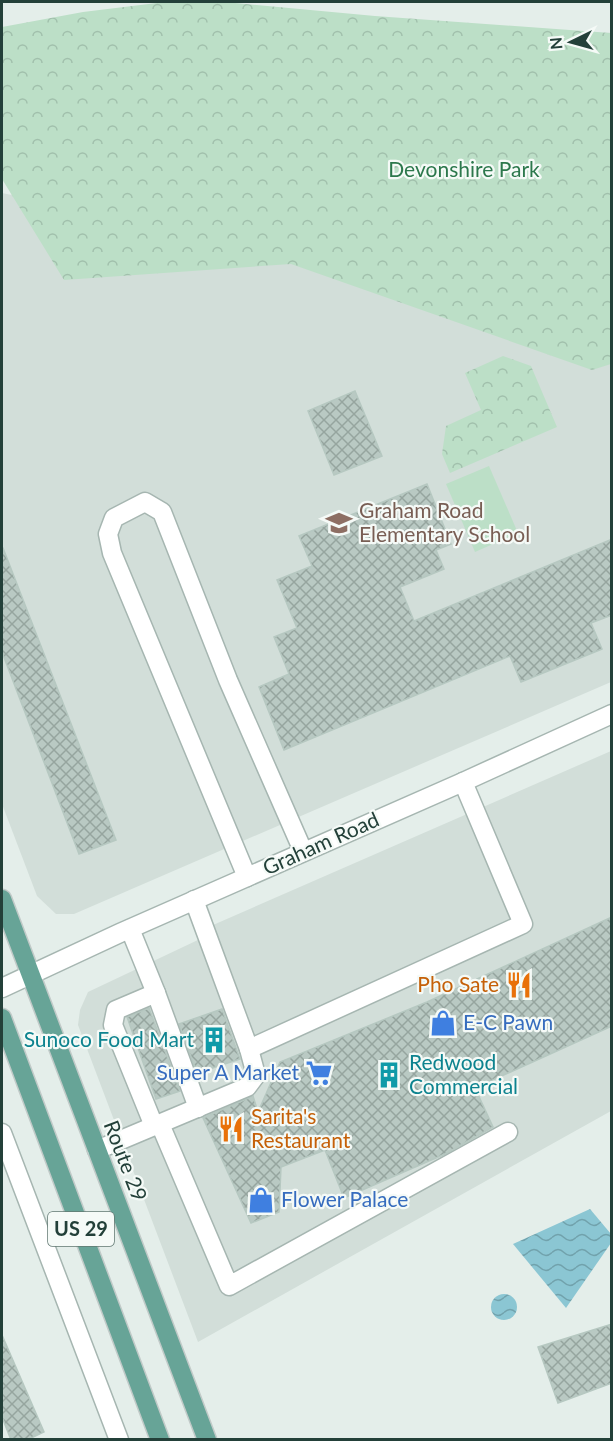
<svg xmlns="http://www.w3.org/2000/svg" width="613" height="1441" viewBox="0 0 613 1441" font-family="Lato,sans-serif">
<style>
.built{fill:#d2ded9}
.forest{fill:url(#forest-crowns)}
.pitch{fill:#bcdfc7}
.water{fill:url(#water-waves)}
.building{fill:url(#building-cross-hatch);stroke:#b6c8c1;stroke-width:1.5}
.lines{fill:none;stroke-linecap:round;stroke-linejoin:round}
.minor-casing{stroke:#a6b6b1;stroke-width:21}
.major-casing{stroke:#c1cac8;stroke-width:21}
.minor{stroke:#fff;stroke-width:18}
.major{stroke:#67a497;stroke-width:18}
.labels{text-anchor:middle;stroke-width:4.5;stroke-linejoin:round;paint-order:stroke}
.shield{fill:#f5faf7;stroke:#627872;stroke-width:1.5}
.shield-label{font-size:20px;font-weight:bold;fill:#234039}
.park-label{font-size:21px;fill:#2c784c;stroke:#f5faf7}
.education-label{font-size:21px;fill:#785e54;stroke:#f5faf7;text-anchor:start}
.street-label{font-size:21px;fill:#234039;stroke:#f5faf7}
.food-label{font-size:21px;fill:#c56008;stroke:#f5faf7;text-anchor:end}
.shop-label{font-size:21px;fill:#366cbe;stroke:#f5faf7;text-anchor:start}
.culture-label{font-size:21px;fill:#0d838f;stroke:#f5faf7;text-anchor:end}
</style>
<defs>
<pattern id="forest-crowns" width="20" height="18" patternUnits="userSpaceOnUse" patternTransform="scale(1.5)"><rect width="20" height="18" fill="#bcdfc7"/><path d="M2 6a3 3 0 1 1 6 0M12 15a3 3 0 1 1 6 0" fill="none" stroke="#a1c0ac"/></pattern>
<pattern id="water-waves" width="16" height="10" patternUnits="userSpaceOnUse" patternTransform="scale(1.5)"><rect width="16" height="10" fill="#8bc6d3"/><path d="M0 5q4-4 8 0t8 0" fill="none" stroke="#71a2ac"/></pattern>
<pattern id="building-cross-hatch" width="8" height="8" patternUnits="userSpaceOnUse" patternTransform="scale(1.5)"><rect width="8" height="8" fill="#b9c9c3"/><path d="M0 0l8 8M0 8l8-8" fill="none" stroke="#96a59f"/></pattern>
</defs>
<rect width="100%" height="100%" fill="#e4eeea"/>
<g class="built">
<polygon points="2,193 611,320 611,682 74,914 56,914 37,896 2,804"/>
<polygon points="611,751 611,1111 198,1342 78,1025 80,1010 88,992 200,939 197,932"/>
</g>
<g class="forest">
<polygon points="165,2 225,2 375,16 611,33 611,364 592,370 291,264 64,280 2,179 2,27 83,12"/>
<polygon points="503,356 531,366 557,427 450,473 442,454 446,426 481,410 465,373"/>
</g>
<polygon class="pitch" points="489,466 518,533 475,552 446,484"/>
<g class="water">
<polygon points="590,1209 611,1234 611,1243 566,1308 513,1244"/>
<circle cx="504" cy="1307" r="13"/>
</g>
<g class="building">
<polygon points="355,391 382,456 334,475 308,411"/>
<polygon points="427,484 451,544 436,550 444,569 400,587 414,621 612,539 612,615 591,623 602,649 521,682 510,656 284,750 259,687 289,674 274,637 297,628 277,580 312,566 299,536"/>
<polygon points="2,548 3,548 116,840 79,854 2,652"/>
<polygon points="612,917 612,1026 475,1088 493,1127 445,1154 344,1198 325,1150 281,1167 279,1212 251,1223 203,1118 253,1096 258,1112 280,1062 427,1002"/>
<polygon points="149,1008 180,1091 156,1099 127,1017"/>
<polygon points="222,1009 240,1059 197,1073 179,1024"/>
<polygon points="612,1324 612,1383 558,1403 538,1347"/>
<polygon points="2,1335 44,1432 27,1440 11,1440 2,1417"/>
</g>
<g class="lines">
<g class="minor-casing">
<g id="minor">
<polyline points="247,877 112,553 108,534 114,518 145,502 162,512 228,680 303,851"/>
<polyline points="194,900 249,1049 523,924 463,782"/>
<polyline points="130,929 156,993 116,1010 113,1025 154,1126"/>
<polyline points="2,988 120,933 463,782 612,714"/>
<polyline points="156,993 198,1108"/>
<polyline points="160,1124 229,1286 508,1132"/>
<polyline points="2,1133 119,1440"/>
<polyline points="97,1150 247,1087 256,1075 249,1049"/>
</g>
</g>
<g class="major-casing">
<g id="major">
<polyline points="2,899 207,1440"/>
<polyline points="2,1018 160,1440"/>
</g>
</g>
<use href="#minor" class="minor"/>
<use href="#major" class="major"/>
</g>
<defs>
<g id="school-bare" transform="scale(2.07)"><path d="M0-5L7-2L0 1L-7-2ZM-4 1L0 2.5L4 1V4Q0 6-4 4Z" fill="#8d6e63" stroke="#f5faf7" stroke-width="2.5" paint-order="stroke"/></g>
<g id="restaurant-bare" transform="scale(2.07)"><path d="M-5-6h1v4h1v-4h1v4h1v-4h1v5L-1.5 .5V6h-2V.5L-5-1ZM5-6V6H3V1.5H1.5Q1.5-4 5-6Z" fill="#e8710a" stroke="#f5faf7" stroke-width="2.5" paint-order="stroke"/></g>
<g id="shop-bare" transform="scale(2.07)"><path d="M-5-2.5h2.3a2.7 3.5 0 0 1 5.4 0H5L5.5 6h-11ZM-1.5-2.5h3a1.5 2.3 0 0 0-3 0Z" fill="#3f7fe0" stroke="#f5faf7" stroke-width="2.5" paint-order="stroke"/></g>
<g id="building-bare" transform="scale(2.07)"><path d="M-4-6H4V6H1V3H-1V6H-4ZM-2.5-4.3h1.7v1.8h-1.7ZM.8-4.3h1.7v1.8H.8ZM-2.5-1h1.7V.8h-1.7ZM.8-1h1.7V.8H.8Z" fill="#0f9aa8" stroke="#f5faf7" stroke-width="2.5" paint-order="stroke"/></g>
<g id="supermarket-bare" transform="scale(2.07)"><path d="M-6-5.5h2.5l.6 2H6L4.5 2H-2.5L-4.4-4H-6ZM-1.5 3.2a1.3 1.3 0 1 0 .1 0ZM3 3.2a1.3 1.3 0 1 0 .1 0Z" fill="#3f7fe0" stroke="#f5faf7" stroke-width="2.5" paint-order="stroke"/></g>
</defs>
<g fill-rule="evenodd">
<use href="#school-bare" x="339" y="523"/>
<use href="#restaurant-bare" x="519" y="985"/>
<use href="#shop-bare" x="443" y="1023"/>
<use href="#building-bare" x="214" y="1040"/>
<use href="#supermarket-bare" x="319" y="1073"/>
<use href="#building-bare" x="389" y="1075"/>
<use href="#restaurant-bare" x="231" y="1129"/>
<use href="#shop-bare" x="261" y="1200"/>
</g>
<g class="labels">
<rect class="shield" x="48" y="1212" width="66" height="34" rx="4.5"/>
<g class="shield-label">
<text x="81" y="1236">US 29</text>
</g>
<g class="park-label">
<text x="464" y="177">Devonshire Park</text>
</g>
<g class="education-label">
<text x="359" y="518">Graham Road<tspan x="359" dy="24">Elementary School</tspan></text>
</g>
<g class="street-label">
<text transform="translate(321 844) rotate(-24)" y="7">Graham Road</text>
<text transform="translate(125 1161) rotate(69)" y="7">Route 29</text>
</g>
<g class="food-label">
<text x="499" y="992">Pho Sate</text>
<text x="251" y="1124" text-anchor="start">Sarita's<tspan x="251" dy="24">Restaurant</tspan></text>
</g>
<g class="shop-label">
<text x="463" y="1030">E-C Pawn</text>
<text x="299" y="1080" text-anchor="end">Super A Market</text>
<text x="281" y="1207">Flower Palace</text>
</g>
<g class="culture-label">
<text x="194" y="1047">Sunoco Food Mart</text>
<text x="409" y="1070" text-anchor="start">Redwood<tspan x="409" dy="24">Commercial</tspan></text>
</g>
</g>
<rect width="613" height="1441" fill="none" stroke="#234039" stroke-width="6"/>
<g transform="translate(571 42) rotate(265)" stroke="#f5faf7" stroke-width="4.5" paint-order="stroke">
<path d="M0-4.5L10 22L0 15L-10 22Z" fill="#234039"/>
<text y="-9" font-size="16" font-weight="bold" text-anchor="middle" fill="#234039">N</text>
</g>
</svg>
